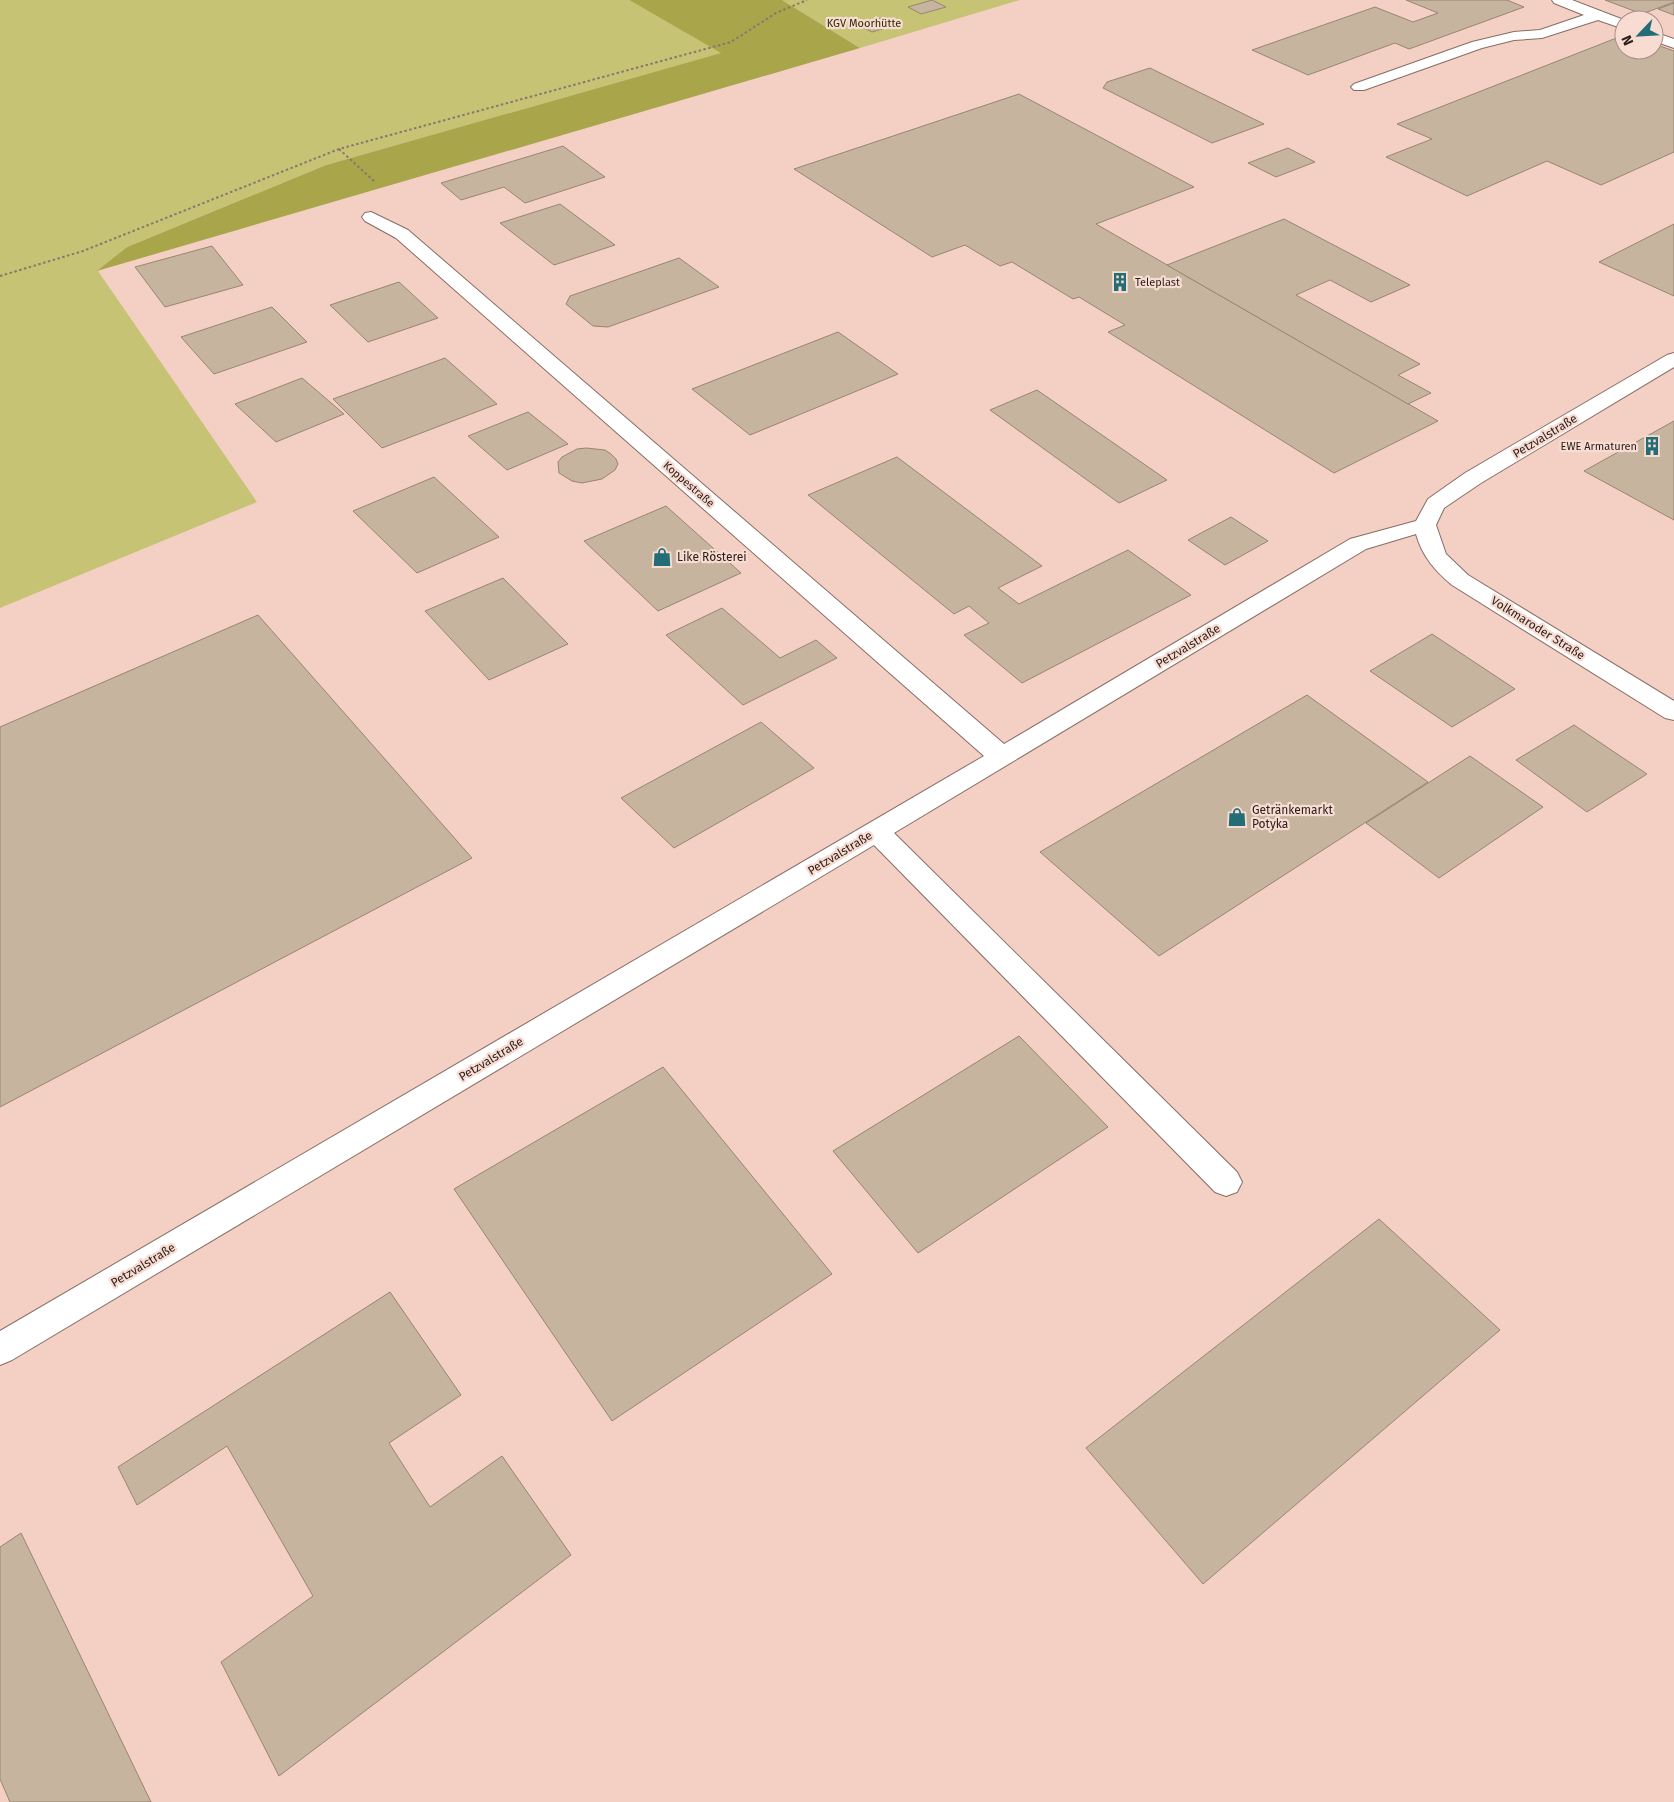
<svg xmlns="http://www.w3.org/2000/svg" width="1674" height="1802" viewBox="0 0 1674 1802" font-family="'Fira Sans',sans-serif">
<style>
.built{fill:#f4cfc3;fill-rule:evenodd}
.green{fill:#c7c374}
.forest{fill:#a9a54b}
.building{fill:#c6b49f;stroke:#978672}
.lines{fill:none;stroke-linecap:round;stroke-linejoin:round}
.minor-casing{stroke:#866d64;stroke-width:2}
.path{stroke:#89766f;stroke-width:2;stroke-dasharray:2.5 2.5;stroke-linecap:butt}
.minor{fill:#fff;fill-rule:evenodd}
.labels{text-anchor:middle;stroke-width:4.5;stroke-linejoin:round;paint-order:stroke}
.far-park-label{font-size:11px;fill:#302e05;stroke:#f8dbd1}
.far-poi-label{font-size:11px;fill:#281e1a;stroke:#f8dbd1;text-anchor:start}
.far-street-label{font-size:11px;fill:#281e1a;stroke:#f8dbd1}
.street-label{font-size:12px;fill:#281e1a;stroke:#f8dbd1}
.poi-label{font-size:12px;fill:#281e1a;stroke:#f8dbd1;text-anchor:start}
</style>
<rect width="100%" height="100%" fill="#f8dbd1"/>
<path class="built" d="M1020 0H1674V1802H0V608L257 502 97 271ZM1624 20H1654V50H1624Z"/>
<g class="green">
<polygon points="0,0 629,0 722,53 326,165 127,247 98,271 257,502 0,608"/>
<polygon points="782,0 1020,0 860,48"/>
</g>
<polygon class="forest" points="629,0 782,0 860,48 97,271 127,247 326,165 721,53"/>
<g class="building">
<polygon points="932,0 946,7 921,14 908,7"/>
<polygon points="1406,0 1507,0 1524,7 1409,49 1395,43 1308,75 1252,50 1375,7 1413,22 1438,13"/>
<polygon points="1605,0 1674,0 1674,2 1642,14"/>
<polygon points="1674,3 1674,15 1658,9"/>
<polygon points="885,17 899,24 872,32 858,25"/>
<polygon points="1619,37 1624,39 1624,50 1654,50 1660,46 1674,51 1674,152 1601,185 1547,161 1467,196 1386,157 1432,139 1397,124"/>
<polygon points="1150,68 1264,124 1212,143 1103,88 1107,82"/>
<polygon points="1019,94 1194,187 1096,224 1438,421 1334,473 1108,332 1125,325 1079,297 1073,299 1012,262 1000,266 965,245 932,257 794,169"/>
<polygon points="563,146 605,177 525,203 504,187 461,200 441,183"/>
<polygon points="1288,148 1315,162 1276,177 1248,163"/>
<polygon points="560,204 615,245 554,265 500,223"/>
<polygon points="1284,219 1410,285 1371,302 1330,280 1296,295 1420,364 1398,375 1431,393 1408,404 1167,265"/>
<polygon points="1674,224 1674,296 1599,262"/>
<polygon points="212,246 243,285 165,307 135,267"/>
<polygon points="679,258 719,287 608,327 593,326 566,304 570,296"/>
<polygon points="399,282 438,318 368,342 330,305"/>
<polygon points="272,307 307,342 214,374 181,337"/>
<polygon points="838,332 898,374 750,435 692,389"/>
<polygon points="445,358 497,404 382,448 333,399"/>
<polygon points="302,378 344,414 276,442 235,404"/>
<polygon points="1037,390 1167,480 1119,503 990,410"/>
<polygon points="528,412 568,444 507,470 468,436"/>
<polygon points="1674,421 1674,520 1584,471"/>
<polygon points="586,448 605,450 611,454 616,459 618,464 615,470 602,479 582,483 572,481 559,473 558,462 562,457 577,449"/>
<polygon points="897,457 1042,566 998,588 1019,604 1128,550 1191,595 1022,683 964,635 989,623 969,606 954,614 808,495"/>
<polygon points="434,477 499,537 417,573 353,511"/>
<polygon points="666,506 741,573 658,611 584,541"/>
<polygon points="1231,517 1268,541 1225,565 1188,540"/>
<polygon points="503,578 568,644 489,680 425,611"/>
<polygon points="722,608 780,658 816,640 837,658 743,705 666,635"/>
<polygon points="258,615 472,858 0,1107 0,727"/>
<polygon points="1432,634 1515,689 1452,727 1370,671"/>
<polygon points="1307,695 1428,782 1159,956 1040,852"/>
<polygon points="761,722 814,768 674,848 621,798"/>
<polygon points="1574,725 1647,774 1587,812 1516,760"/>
<polygon points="1470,756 1543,807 1439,878 1366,823"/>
<polygon points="1019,1036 1108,1127 918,1253 833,1151"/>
<polygon points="663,1067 832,1274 612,1421 454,1189"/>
<polygon points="1379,1219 1500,1330 1203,1584 1086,1448"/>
<polygon points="390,1292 461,1395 389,1443 430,1507 502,1456 571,1555 279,1776 221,1662 313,1596 227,1446 137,1505 118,1467"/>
<polygon points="21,1533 151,1802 10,1802 0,1779 0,1547"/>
</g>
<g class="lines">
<g class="minor-casing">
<g id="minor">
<polygon points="1552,0 1572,0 1624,20 1624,29 1598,20 1542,38 1514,40 1482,48 1364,90 1354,90 1351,87 1354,84 1472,42 1514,32 1540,30 1584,15 1554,3"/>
<polygon points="1654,32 1674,39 1674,48 1654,41"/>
<path d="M371 212 408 230 1004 744 1350 539 1416 521 1428 499 1465 473 1667 355 1674 353V367L1481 483 1444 508 1436 525 1446 554 1468 575 1674 701V720L1665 718 1452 585C1435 571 1422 556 1416 534L1366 549 894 833 1237 1172 1242 1182 1237 1192 1226 1196 1215 1192 874 845 12 1360 0 1365V1331L984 756 396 238 365 221 362 217 365 213Z"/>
</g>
</g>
<g class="path">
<polyline points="339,149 375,182"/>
<polyline points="0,276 83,251 339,149 731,42 776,13 807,0"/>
</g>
<use href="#minor" class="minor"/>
</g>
<defs>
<g id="building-bare" transform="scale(1.5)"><path d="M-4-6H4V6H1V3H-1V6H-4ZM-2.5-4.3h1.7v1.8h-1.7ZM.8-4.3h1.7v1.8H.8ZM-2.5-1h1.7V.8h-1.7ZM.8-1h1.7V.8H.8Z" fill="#236d76" stroke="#f8dbd1" stroke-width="2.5" paint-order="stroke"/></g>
<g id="shop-bare" transform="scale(1.5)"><path d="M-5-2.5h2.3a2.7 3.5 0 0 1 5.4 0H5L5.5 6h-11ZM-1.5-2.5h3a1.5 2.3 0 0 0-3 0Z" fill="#236d76" stroke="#f8dbd1" stroke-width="2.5" paint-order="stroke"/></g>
</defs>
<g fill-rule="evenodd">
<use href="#building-bare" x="1120" y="282"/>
<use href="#building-bare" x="1652" y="446"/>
<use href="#shop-bare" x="662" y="557"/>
<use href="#shop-bare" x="1237" y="817"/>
</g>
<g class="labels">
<g class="far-park-label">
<text x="864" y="27">KGV Moorhütte</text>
</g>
<g class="far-poi-label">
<text x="1135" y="286">Teleplast</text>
<text x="1637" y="450" text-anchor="end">EWE Armaturen</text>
</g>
<g class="far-street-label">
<text transform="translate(689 484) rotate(41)" y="4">Koppestraße</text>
</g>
<g class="street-label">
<text transform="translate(1545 436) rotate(-31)" y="4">Petzvalstraße</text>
<text transform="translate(1538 628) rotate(32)" y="4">Volkmaroder Straße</text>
<text transform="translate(1188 646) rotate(-31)" y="4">Petzvalstraße</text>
<text transform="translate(840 853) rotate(-31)" y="4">Petzvalstraße</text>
<text transform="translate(491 1059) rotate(-31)" y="4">Petzvalstraße</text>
<text transform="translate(143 1265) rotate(-31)" y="4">Petzvalstraße</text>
</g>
<g class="poi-label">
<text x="677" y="561">Like Rösterei</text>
<text x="1252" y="814">Getränkemarkt<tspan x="1252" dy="14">Potyka</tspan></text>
</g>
</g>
<g transform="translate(1639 35) rotate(245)"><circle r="24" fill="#f8dbd1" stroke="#a58f88"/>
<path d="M0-4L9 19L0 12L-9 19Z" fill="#236d76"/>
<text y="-8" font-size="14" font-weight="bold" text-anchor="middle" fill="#281e1a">N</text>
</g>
</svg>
